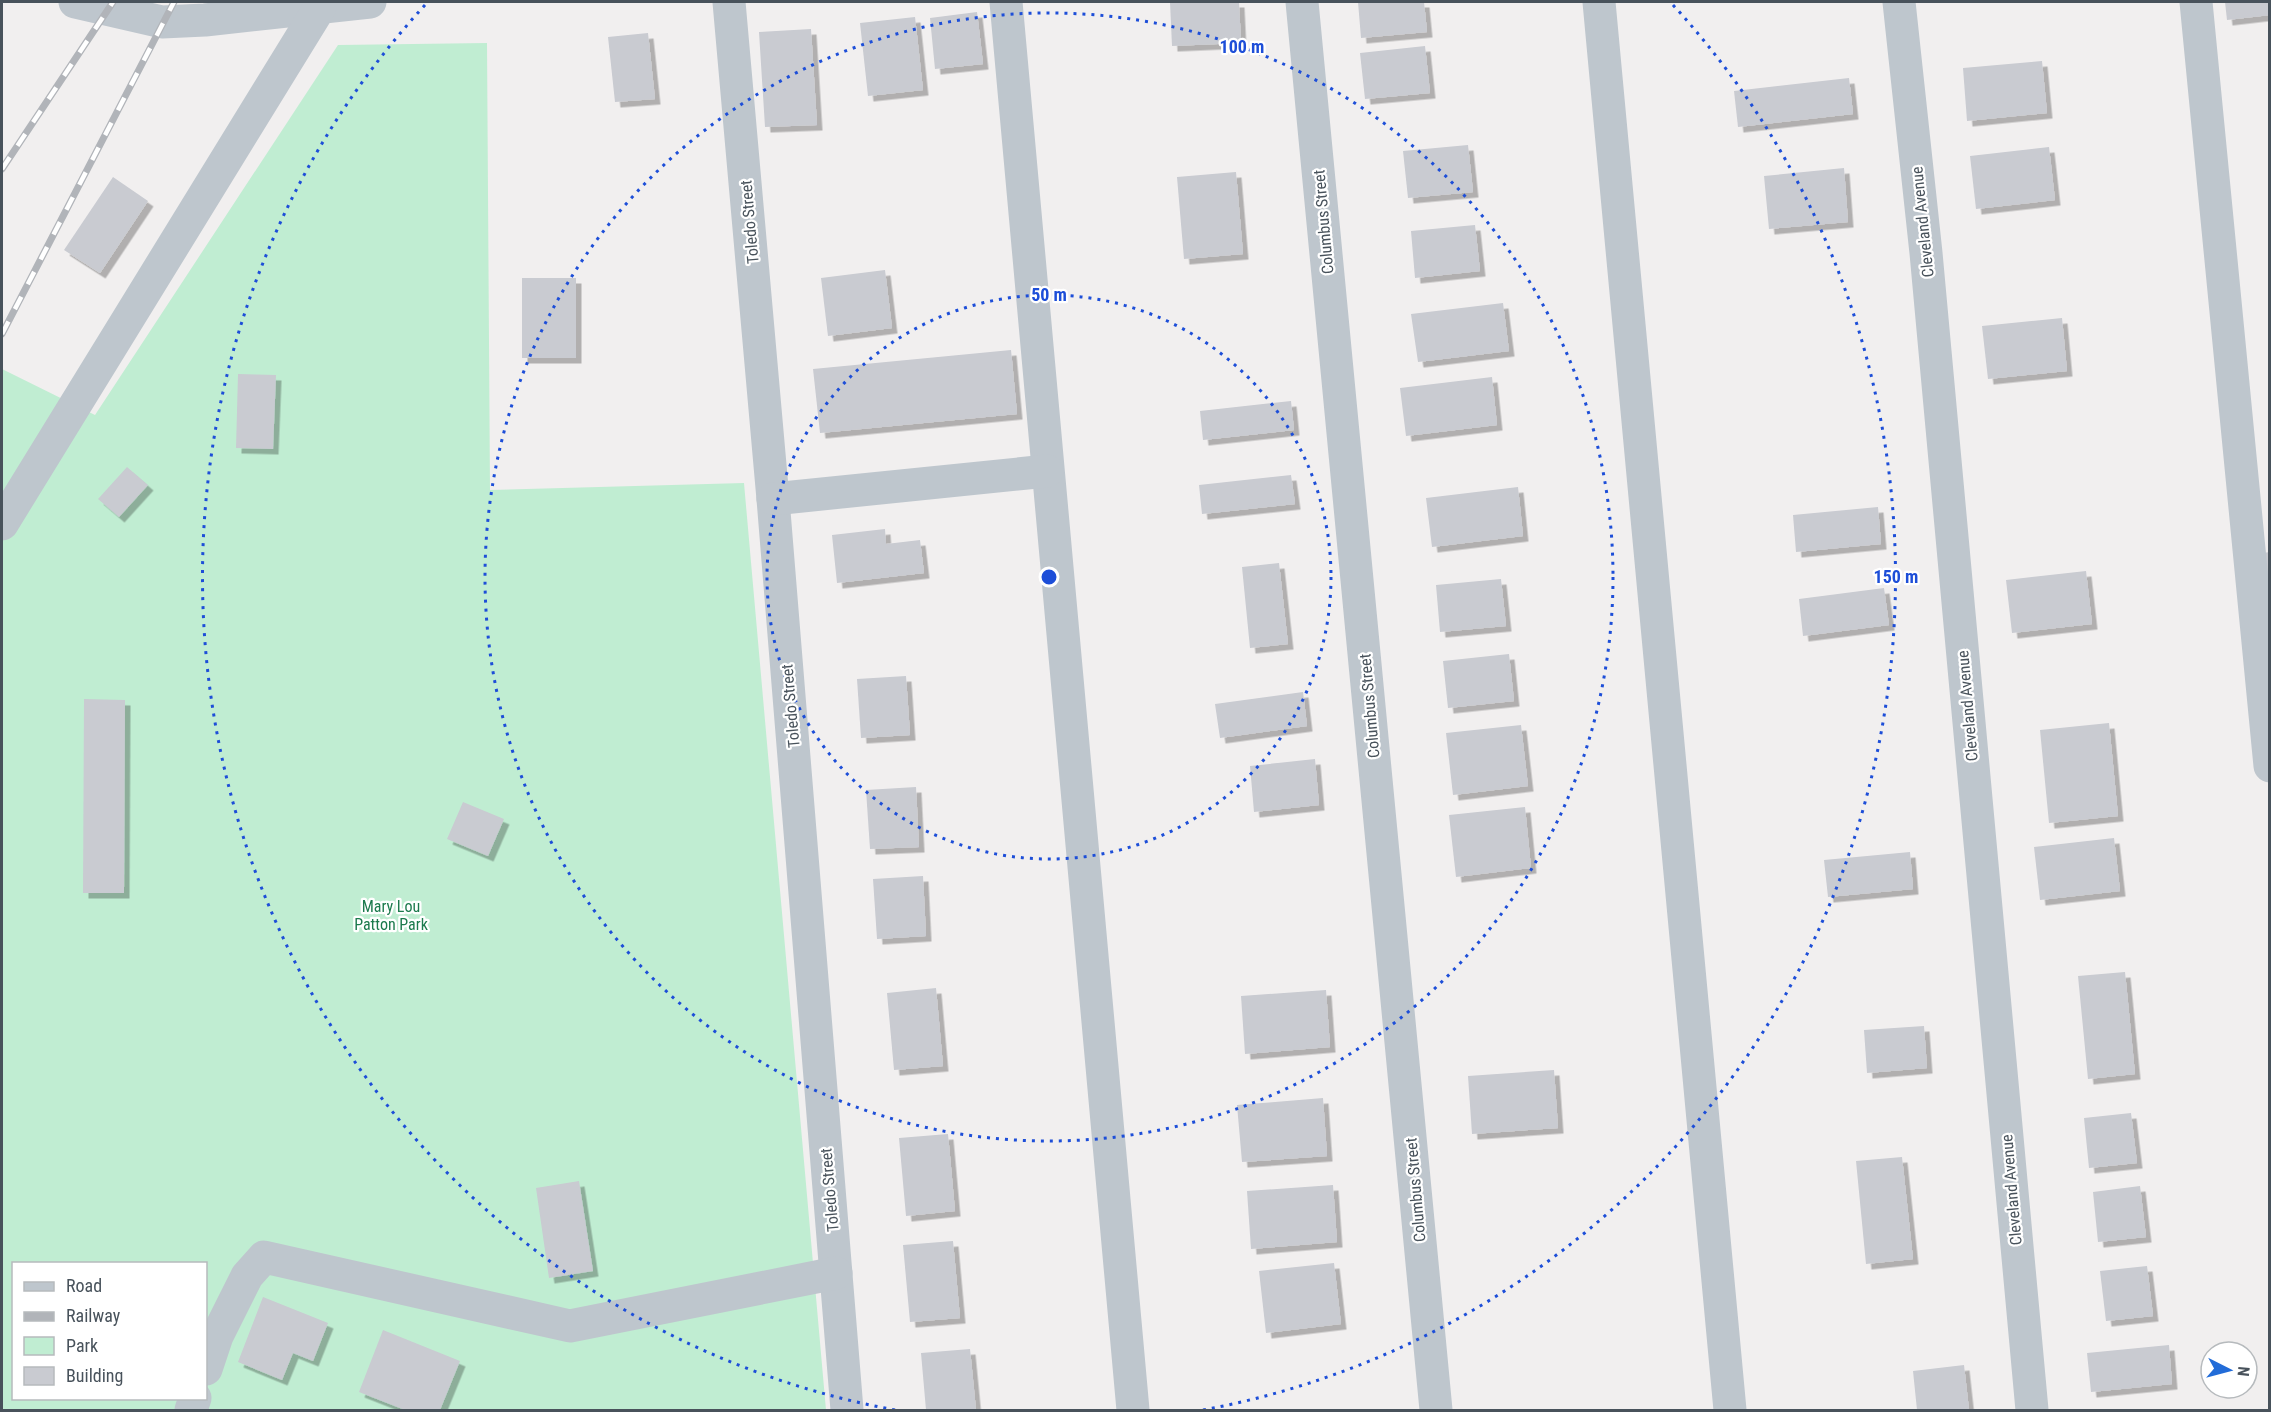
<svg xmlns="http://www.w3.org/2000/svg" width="2271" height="1412" viewBox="0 0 2271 1412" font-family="'Roboto Condensed',sans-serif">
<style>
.green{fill:#c0edd2;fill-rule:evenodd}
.building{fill:#c9cbd1;filter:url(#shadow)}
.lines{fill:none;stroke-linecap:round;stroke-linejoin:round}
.minor{stroke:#bec6cd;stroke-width:33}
.rail-casing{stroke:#b1b4b9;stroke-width:7}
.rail{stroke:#fff;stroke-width:4.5;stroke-dasharray:14;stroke-linecap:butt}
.ring{fill:none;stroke:#1d4ed8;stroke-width:3;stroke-dasharray:3 6}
.labels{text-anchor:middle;stroke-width:4.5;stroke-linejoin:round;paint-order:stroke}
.street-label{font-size:16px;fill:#48525b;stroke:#fff}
.park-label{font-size:16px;fill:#1c7a4d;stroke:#fff}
.centre{fill:#1d4ed8;stroke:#fff;stroke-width:3}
.ring-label{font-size:18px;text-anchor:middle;font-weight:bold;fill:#1d4ed8;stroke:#fff;stroke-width:4.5;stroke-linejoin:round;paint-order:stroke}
</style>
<defs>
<filter id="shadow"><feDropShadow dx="5.5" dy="5.5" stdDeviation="0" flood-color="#0004"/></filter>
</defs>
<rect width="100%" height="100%" fill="#f1efef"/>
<path class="green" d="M487 43 490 490 744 483 826 1410H2V369L95 415 338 45ZM14 1264H206V1398H14Z"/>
<g class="building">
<polygon points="1170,2 1239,2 1241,43 1172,46"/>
<polygon points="1358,2 1424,2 1427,32 1361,38"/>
<polygon points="2225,2 2270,2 2270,15 2227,20"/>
<polygon points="977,12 983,64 935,69 930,18"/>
<polygon points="915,17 923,90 868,96 860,23"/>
<polygon points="811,29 817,125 765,127 759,32"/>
<polygon points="648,33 655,99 615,102 608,37"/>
<polygon points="1425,46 1430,93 1365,99 1360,53"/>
<polygon points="2042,61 2047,113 1967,121 1963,68"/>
<polygon points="1849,78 1853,114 1738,127 1734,91"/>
<polygon points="1468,145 1473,192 1408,198 1403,151"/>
<polygon points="2049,147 2055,200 1976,209 1970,156"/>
<polygon points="1844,168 1848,222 1769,229 1764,176"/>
<polygon points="1236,172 1243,254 1184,259 1177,177"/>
<polygon points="113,177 148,201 100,273 64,250"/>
<polygon points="1475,225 1480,271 1415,278 1411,231"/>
<polygon points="885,270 892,328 828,336 821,278"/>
<rect x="522" y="278" width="54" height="80"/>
<polygon points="1503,303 1509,351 1418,362 1411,314"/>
<polygon points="2062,318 2067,371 1988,379 1982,326"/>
<polygon points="1011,350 1017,414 820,433 813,369"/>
<polygon points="238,374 276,375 273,449 236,448"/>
<polygon points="1492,377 1497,425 1406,436 1400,388"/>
<polygon points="1291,401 1294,430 1203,440 1200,411"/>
<polygon points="127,467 148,485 119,517 98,499"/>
<polygon points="1291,475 1295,504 1202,514 1199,485"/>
<polygon points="1518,487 1523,536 1432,547 1426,498"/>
<polygon points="1878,507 1881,544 1796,552 1793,515"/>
<polygon points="885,529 886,544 920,540 924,573 837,583 832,535"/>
<polygon points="2270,552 2270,603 2263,553"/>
<polygon points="1279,563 1288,644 1250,648 1242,567"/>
<polygon points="2086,571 2092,624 2012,633 2006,580"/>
<polygon points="1501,579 1506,626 1440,632 1436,585"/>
<polygon points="1884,588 1889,625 1803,636 1799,599"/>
<polygon points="1509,654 1514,701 1448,708 1443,661"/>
<polygon points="906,676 910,735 861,738 857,679"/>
<polygon points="1303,692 1307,726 1220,738 1215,704"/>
<polygon points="84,699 125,700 124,893 83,893"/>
<polygon points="2109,723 2118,816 2049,823 2040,730"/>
<polygon points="1521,725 1528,786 1453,795 1446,733"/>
<polygon points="1315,759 1319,805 1254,812 1250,766"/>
<polygon points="916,787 919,847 870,849 866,790"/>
<polygon points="463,802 504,819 488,856 447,839"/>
<polygon points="1525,807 1531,868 1456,877 1449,815"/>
<polygon points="2114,838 2120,891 2040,900 2034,847"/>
<polygon points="1910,852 1913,889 1828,897 1824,860"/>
<polygon points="923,876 926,936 877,939 873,879"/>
<polygon points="2125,972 2135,1074 2088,1079 2078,976"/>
<polygon points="936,988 943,1066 894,1070 887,993"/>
<polygon points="1326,990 1330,1047 1245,1054 1241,996"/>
<polygon points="1924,1026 1927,1068 1867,1073 1864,1030"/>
<polygon points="1554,1070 1558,1128 1472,1134 1468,1076"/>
<polygon points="1323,1098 1327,1156 1242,1162 1237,1105"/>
<polygon points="2131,1113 2137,1163 2089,1168 2084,1118"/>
<polygon points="948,1134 955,1211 906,1216 899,1138"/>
<polygon points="1902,1157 1913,1259 1866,1264 1856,1161"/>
<polygon points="579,1181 593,1271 549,1278 536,1188"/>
<polygon points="1333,1185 1337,1242 1251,1249 1247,1191"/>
<polygon points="2140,1186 2146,1237 2098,1242 2093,1192"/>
<polygon points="953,1241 960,1318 910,1322 903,1245"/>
<polygon points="1334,1263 1341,1324 1266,1333 1259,1271"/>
<polygon points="2147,1266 2153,1316 2106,1321 2100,1271"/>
<polygon points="263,1297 328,1323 313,1361 293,1353 282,1380 238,1362"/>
<polygon points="383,1330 460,1361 440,1410 405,1410 359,1392"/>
<polygon points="2169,1345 2172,1384 2091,1392 2087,1353"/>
<polygon points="970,1349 976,1410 926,1410 921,1353"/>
<polygon points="1964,1365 1969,1410 1917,1410 1913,1371"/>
</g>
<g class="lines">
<g class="minor">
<polyline points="75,2 162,22 205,20 370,2"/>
<polyline points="729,2 773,499 847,1410"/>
<polyline points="1006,2 1133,1410"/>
<polyline points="1302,2 1436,1410"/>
<polyline points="1599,2 1730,1410"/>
<polyline points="1899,2 1926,253 2032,1410"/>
<polyline points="2196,2 2270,766"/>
<polyline points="773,499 1047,471"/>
<polyline points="2,524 320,7"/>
<polyline points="206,1369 217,1336 247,1276 264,1257 570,1326 836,1273"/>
<polyline points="191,1410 195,1398"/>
</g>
<g class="rail-casing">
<g id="rail">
<polyline points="2,169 113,2"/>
<polyline points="2,334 174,2"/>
</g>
</g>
<use href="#rail" class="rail"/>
</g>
<g class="ring">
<circle cx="1049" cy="577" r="282"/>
<circle cx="1049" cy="577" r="564"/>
<path d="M895 1410A847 847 0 0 1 425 5M1673 5A847 847 0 0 1 1203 1410"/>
</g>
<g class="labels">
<g class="street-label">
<text transform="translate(749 222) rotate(-95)" y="6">Toledo Street</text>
<text transform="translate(1323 222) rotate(-95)" y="6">Columbus Street</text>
<text transform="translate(1922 222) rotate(-96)" y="6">Cleveland Avenue</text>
<text transform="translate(790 706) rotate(-95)" y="6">Toledo Street</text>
<text transform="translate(1369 706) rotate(-95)" y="6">Columbus Street</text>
<text transform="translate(1967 706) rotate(-95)" y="6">Cleveland Avenue</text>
<text transform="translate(829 1190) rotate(-95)" y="6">Toledo Street</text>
<text transform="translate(1415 1190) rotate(-95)" y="6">Columbus Street</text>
<text transform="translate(2011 1190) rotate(-95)" y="6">Cleveland Avenue</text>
</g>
<g class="park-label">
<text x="391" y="912">Mary Lou<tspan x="391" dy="18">Patton Park</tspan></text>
</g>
</g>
<circle cx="1049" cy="577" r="9" class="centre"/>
<g class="ring-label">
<text x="1242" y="53">100 m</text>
<text x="1049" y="301">50 m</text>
<text x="1896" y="583">150 m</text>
</g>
<rect width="2271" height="1412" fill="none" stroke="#48525b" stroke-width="6"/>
<rect x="12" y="1262" width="195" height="138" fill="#ffffff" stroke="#b6babd" stroke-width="1.5"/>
<rect x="24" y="1282" width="30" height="9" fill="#bec6cd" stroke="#b6babd" stroke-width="1.5"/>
<text x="66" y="1292" font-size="18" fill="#48525b">Road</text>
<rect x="24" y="1312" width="30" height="9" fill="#b1b4b9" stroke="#b6babd" stroke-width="1.5"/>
<text x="66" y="1322" font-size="18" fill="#48525b">Railway</text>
<rect x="24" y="1337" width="30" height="18" fill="#c0edd2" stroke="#b6babd" stroke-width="1.5"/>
<text x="66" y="1352" font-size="18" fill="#48525b">Park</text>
<rect x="24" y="1367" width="30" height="18" fill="#c9cbd1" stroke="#b6babd" stroke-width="1.5"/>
<text x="66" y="1382" font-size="18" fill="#48525b">Building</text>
<g transform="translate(2229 1370) rotate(96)"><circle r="28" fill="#ffffff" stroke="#b6babd" stroke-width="1.5"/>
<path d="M0-4.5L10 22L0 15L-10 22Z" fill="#226cd8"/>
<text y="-9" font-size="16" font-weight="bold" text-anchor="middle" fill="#48525b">N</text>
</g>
</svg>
